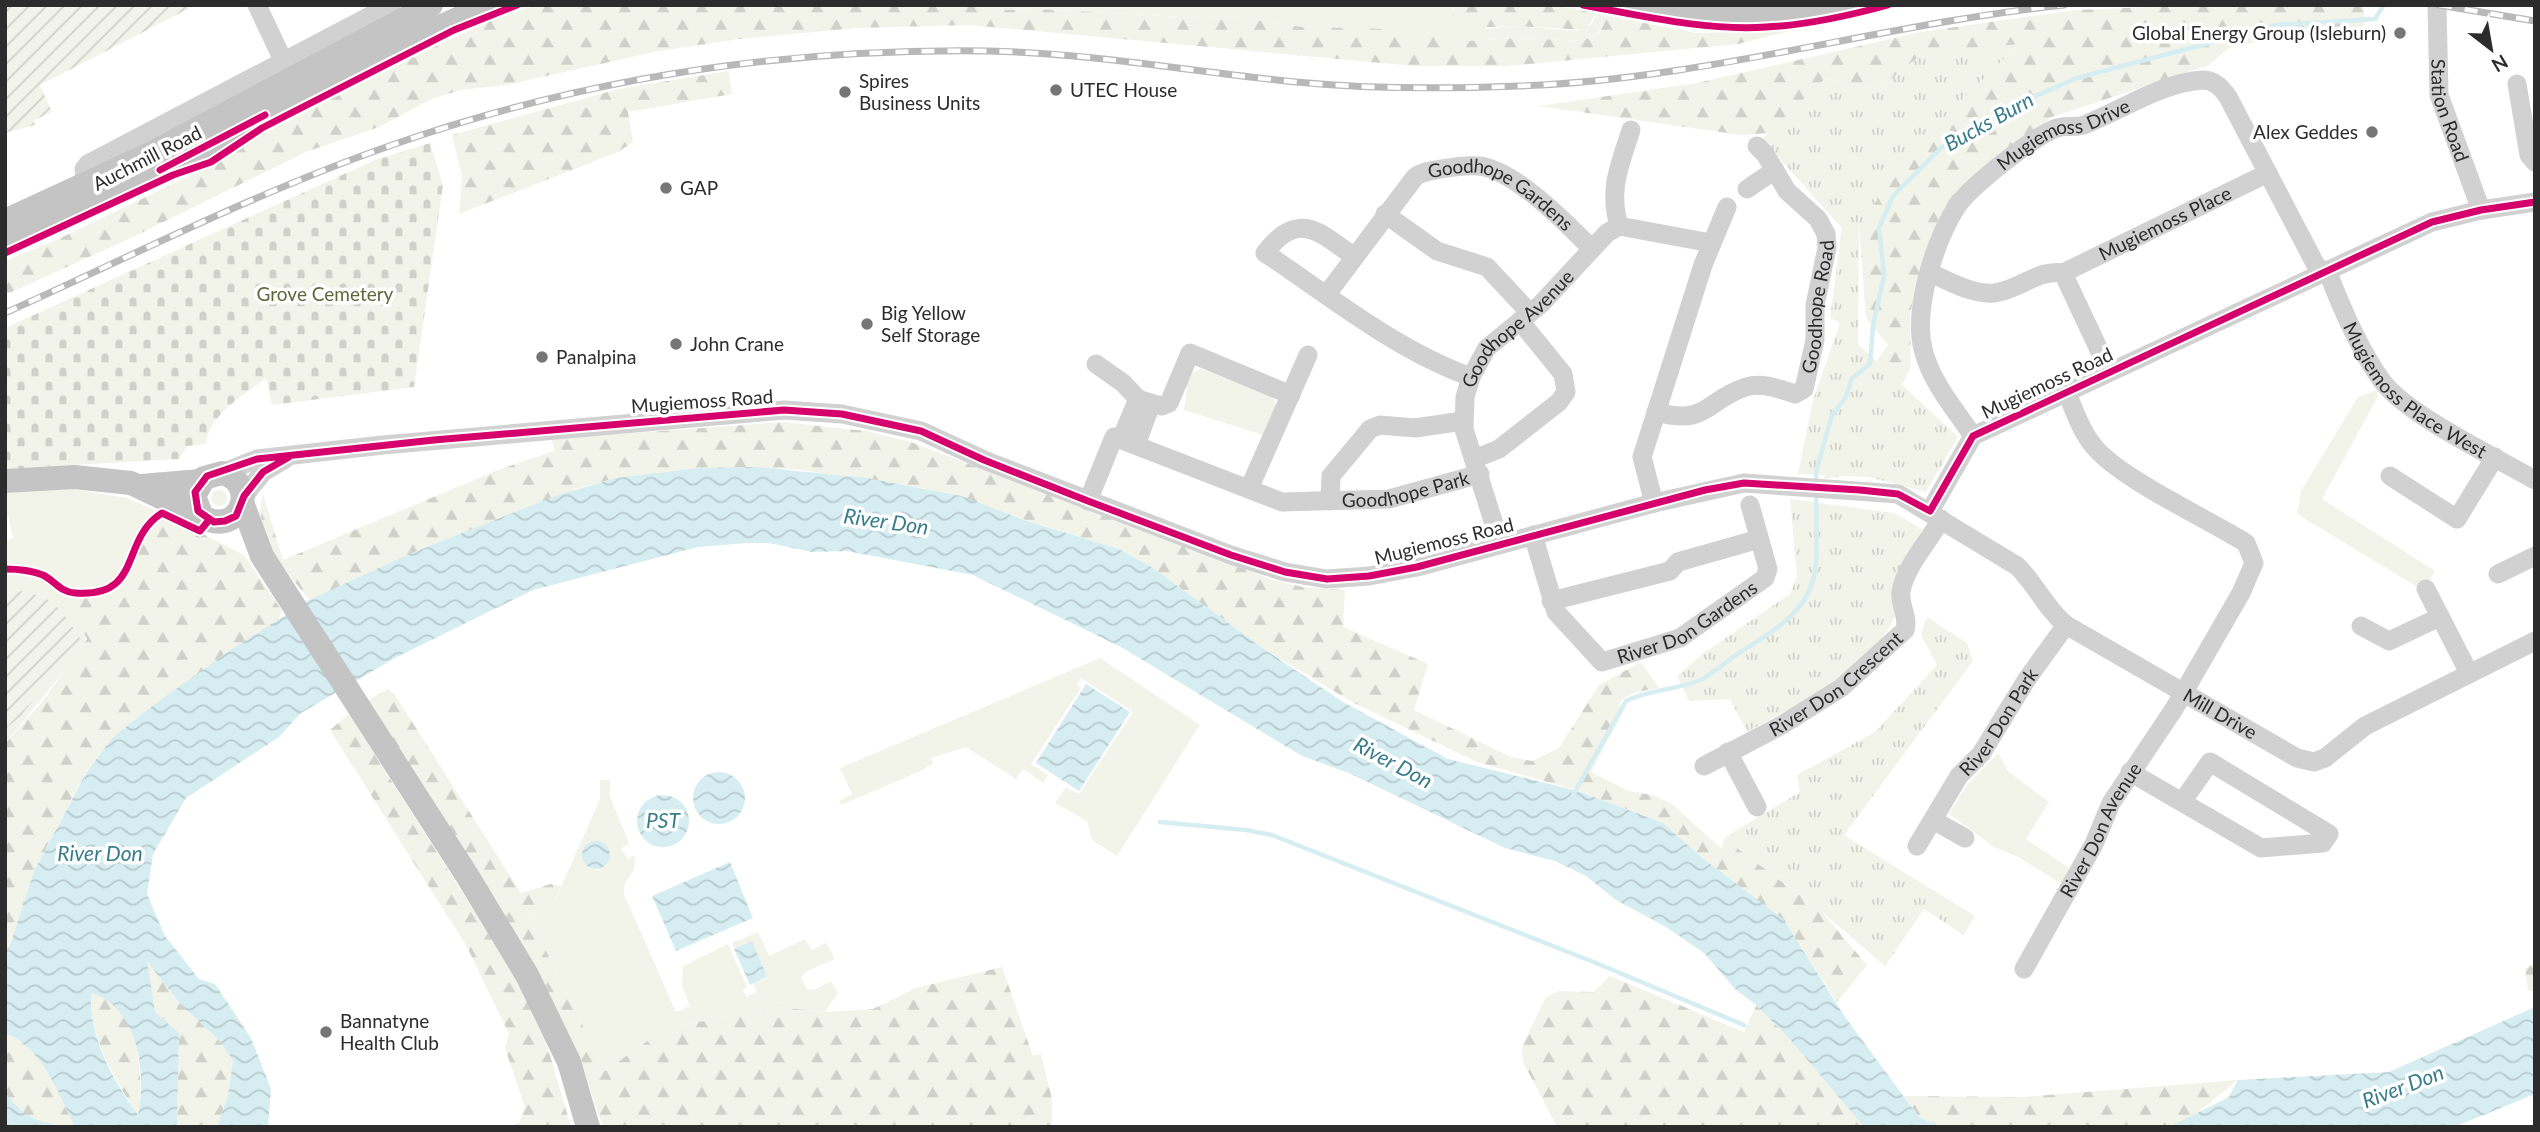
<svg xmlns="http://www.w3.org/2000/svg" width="2540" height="1132" viewBox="0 0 2540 1132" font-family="Lato,sans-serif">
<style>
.grass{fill:#f2f4ea;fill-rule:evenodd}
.forest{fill:url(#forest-firs)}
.cemetery{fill:url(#cemetery-stones)}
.park{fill:url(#park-tufts)}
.garden{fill:url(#garden-furrows)}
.water{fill:url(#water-waves);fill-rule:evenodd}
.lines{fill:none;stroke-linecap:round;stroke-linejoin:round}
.stream{stroke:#d6edf1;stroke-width:4.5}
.minor{stroke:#d1d1d1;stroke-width:19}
.major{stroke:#c4c4c4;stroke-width:24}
.rail-casing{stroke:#b8b8b8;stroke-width:7}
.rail{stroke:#fff;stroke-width:4.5;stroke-dasharray:13;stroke-linecap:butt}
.cycleway-casing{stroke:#fff;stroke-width:11}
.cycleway{stroke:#d6006c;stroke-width:7}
.poi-dot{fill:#767676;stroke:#fff;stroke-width:2.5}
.labels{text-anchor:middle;stroke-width:7;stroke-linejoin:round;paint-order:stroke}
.poi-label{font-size:19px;fill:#2c2c2c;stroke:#fff;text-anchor:start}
.street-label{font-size:19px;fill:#2c2c2c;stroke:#fff}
.park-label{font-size:19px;fill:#5b6939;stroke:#fff}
.water-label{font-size:21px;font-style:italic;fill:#377c8a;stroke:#fff}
</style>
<defs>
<pattern id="forest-firs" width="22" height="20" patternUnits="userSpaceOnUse" patternTransform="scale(1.75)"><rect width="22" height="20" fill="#f2f4ea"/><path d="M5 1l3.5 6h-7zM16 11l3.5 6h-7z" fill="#d0d1c9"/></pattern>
<pattern id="cemetery-stones" width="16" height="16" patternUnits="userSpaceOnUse" patternTransform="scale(1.75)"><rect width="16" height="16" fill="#f2f4ea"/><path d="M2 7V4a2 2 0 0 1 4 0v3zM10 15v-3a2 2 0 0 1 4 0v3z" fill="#d0d1c9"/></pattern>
<pattern id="park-tufts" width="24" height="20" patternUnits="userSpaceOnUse" patternTransform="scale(1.75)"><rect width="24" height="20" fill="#f2f4ea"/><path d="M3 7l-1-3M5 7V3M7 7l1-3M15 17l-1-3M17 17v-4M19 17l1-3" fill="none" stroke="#d0d1c9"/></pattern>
<pattern id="garden-furrows" width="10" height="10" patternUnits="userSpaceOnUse" patternTransform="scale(1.75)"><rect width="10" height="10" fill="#f2f4ea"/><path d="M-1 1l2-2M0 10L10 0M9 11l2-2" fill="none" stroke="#d0d1c9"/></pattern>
<pattern id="water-waves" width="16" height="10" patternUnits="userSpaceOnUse" patternTransform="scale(1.75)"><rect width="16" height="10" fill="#d6edf1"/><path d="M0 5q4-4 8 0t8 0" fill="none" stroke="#b8cbcf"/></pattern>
</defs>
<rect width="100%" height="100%" fill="#fff"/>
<g class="grass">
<polygon points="988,5 1452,5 1453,10 1488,29 1513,26 1576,31 1591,25 1597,13 1608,16 1600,31 1582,41 1517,38 1468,41 1302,27 1230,16 1202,18 1038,9 1005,10"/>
<polygon points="1201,369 1273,397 1276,406 1263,435 1184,410 1187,388 1181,385 1187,375"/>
<polygon points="2376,390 2378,396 2322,499 2435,571 2424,591 2297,514 2301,491 2358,397"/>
<path d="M65 488 127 498 162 513C133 531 138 571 115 587 109 591 100 592 93 595L84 646 5 744V729L20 717 5 590V540L13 538 8 516H5V493Z"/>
<circle cx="219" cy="498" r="8"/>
<polygon points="1100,658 1200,725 1117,856 1092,840 1087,821 1055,803 1066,787 1079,794 1133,712 1081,678 1077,685 1081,688 1031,764 1048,775 1043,783 1023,769 1016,779 966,747 931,758 933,763 923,770 841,805 839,801 852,794 840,768"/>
<polygon points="1998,753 2009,772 2049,802 2026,839 2072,870 2064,885 2018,857 1994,847 1949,814 1967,785"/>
<path d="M600 780H610V797L629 843 621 849 628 859 634 855C640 873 622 877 624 894L676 1012 690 1006 682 985 683 966 728 944 747 987 743 990 746 997 757 992 753 984 767 978 751 942 734 949 732 943 758 932 769 956 805 939 812 950 826 943 835 959 805 972 801 978 807 989 814 990 831 981 838 993 825 1012 778 1007 666 1028 605 1071 529 916 554 903 600 799ZM611 853 607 865 598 870 589 868 582 855Z"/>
</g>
<g class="forest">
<polygon points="537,5 988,5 1005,10 1038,9 1202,18 1230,16 1302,27 1389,29 1468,41 1517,38 1582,41 1600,32 1608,16 1696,33 1790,31 1738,44 1507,66 1415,66 969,25 858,28 739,39 659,51 506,85 461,90 432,99 379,127 306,152 133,237 5,295 5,261 52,242 231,156 259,136 434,47 493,20"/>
<polygon points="1452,5 1553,5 1597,13 1585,30 1513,26 1470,28 1460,22"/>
<polygon points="2202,5 2364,5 2364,26 2231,46 2209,65 2052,117 1993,163 1947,217 1917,279 1910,316 1911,366 1862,472 1824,479 1840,411 1888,345 1866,318 1859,225 1917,144 2018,45 1922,54 1879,89 1825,79 1769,133 1741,135 1539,106 1697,83 1921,32 2075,10"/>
<polygon points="729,71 732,94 628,112 633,142 618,152 459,214 462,175 452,135 618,89"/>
<path d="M783 422 866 431 911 442 1273 580 1303 587 1345 590 1343 627 1428 664 1414 710 1511 757 1532 761 1559 748 1599 685 1641 662 1659 688C1644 691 1628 691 1619 704L1623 712 1591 772 1629 791 1652 795 1671 803 1722 849 1724 838 1821 911 1867 965 1837 1002 1782 919 1701 857 1663 823 1579 791 1477 762 1352 702 1264 649 1153 568 1119 549 923 488 793 469 697 468 616 478 576 489 407 555 309 600C287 571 251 534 263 494L283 560 498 470 554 451 552 439Z"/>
<path d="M162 513 244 555 282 611 278 620 232 649 112 738 85 773 34 871 5 961V744L42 702 87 639 65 592C156 599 111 545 162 513Z"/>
<polygon points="388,689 395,695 521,893 551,884 561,886 554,903 529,916 605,1071 666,1028 778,1007 825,1012 873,1009 916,988 1002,967 1033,1056 1041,1054 1052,1099 1052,1127 603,1127 582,1065 458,844 369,700"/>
<polygon points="349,714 518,980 545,1038 571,1127 509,1127 519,1122 525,1108 505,1048 509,1034 467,947 330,730"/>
<polygon points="146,959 181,1005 218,1039 233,1060 228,1096 217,1127 177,1127 179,1033 155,1012"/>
<polygon points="2535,963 2535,992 2528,990 2525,969"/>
<polygon points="1610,976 1744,1032 1756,1005 1787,1036 1864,1127 1557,1127 1523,1062 1522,1046 1546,997 1559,991 1594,992"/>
<path d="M91 993C97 995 106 997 111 1001 140 1019 144 1087 138 1116 114 1076 89 1040 91 993Z"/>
<path d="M5 1033C41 1045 59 1095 75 1127 51 1127 11 1118 5 1090 2 1073 5 1051 5 1033Z"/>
<polygon points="2238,1080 2191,1118 2169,1127 1942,1127 1919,1117 1904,1096 2021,1097"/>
</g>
<path class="cemetery" d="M430 143 443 185 414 387 272 405 266 378C246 394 208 415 206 444L187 446 179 459 5 469V328L375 160Z"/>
<g class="park">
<polygon points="2019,44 1917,144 1859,225 1858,344 1958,437 1926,492 1869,477 1798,474 1813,400 1840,323 1830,318 1842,228 1762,139 1825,79 1879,89 1922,54"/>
<circle cx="1225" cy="409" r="8"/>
<path d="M1790 499 1894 513 1922 529C1912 556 1908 586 1897 612 1871 673 1801 702 1747 732L1730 699 1689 701 1677 676 1701 655 1790 594 1797 577Z"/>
<polygon points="1927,617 1967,643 1973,661 1844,835 1975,916 1964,935 1924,909 1885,966 1821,911 1724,838 1800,792 1797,775 1875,732 1937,665 1921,635"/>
</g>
<g class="garden">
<polygon points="5,5 196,5 40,85 52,112 34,120 35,125 5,133"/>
<path d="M5 590C50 592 58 604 81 640L20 717 5 729Z"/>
</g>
<g class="water">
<path d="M756 467 867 478 961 496 1024 520 1119 549 1153 568 1264 649 1343 702 1448 759 1578 791 1663 823 1701 857 1783 919 1845 1017 1919 1117 1942 1127H1864L1787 1036 1756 1005 1735 989 1704 953 1666 927 1616 900 1586 876 1555 861 1505 848 1349 773 1302 756 1121 647 973 575 847 551 812 552 769 543H747L698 547 533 590 395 658 301 713 279 737 186 798 153 854 147 894 165 936 199 979 215 984 251 1038 271 1089 268 1127H217L228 1096 233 1060 218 1039 181 1005 147 961 155 1012 179 1033 177 1127H75C59 1095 41 1045 5 1033V961L34 871 86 773 112 738 155 704 232 649 309 600 407 555 558 495 616 478 697 468ZM91 993C138 1006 147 1073 138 1115 112 1079 89 1038 91 993Z"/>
<polygon points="1086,684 1130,712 1079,791 1036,763"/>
<circle cx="719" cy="798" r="26"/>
<circle cx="663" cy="821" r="26"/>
<circle cx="596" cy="855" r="14"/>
<polygon points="730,862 753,918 676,951 652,896"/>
<polygon points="752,941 767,977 750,985 734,949"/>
<polygon points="2535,1007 2535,1094 2454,1127 2169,1127 2229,1097 2238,1080 2389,1072"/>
<path d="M5 1092C23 1117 36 1122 66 1127H5Z"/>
</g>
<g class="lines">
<g class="stream">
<polyline points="1816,484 1816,472 1832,415 1846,397 1852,378 1870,364 1873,326 1884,276 1879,228 1893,196 1941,148 2022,102 2077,78 2277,25 2375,19 2384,5"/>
<path d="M1573 795 1626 701C1647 690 1675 690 1698 681 1713 675 1727 660 1742 651 1826 600 1817 584 1816 492"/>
<polyline points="1160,822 1246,830 1272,835 1596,963 1744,1025"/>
</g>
<g class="minor">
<polyline points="257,5 289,73"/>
<path id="s1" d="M2437 5 2439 95 2481 210"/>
<polyline points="2517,84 2529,155 2535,162"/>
<polyline points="86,185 84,169 88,164 391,5"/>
<polyline points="1747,189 1775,170"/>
<polyline points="1385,214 1437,251 1487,267 1530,313"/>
<path d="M1619 226C1608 189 1620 165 1631 130"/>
<path d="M1353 256C1319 231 1297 210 1265 253 1331 297 1396 350 1471 377"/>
<path id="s2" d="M2327 270C2341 307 2359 349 2382 381 2407 415 2495 457 2535 480"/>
<path id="s3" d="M1930 273C1950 281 1972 295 1994 293 2020 290 2037 269 2063 273L2268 173"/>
<polyline points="2063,273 2109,371"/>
<path id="s4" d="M1327 294 1415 177C1423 171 1431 171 1441 169 1453 167 1466 165 1479 166 1515 170 1567 224 1592 249"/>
<polyline points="1096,364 1123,383 1138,399 1121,439"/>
<polyline points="1138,399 1161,406 1169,403 1190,353 1291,395"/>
<path id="s5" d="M1656 412C1709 426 1705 400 1746 387 1762 382 1780 389 1795 394L1804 389 1815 340V305L1827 248 1826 234 1818 219 1787 191 1765 154 1757 146"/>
<path id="s6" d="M1973 436C1954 408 1931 382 1923 349 1913 308 1935 241 1957 206 1971 186 2034 136 2057 128 2066 125 2075 128 2084 125 2120 111 2163 82 2203 80 2214 80 2222 88 2228 97L2320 273"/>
<polyline points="1136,445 1151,404"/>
<polyline points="1474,459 1499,449 1559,402 1566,392 1563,374 1520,321"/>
<path id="s7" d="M222 473 257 459 383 445 784 410 842 414 921 431 984 460 1231 555 1285 572 1327 579 1369 576 1417 567 1654 503 1744 483 1898 494 2017 566C2036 584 2045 608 2066 625L2297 758 2314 762 2325 758 2365 726 2535 641"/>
<polyline points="2390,476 2457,519 2495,457"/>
<polyline points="1249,489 1308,355"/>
<polyline points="244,496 263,472 285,459"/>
<path id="s8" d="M1088 501 1114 437 1282 502 1389 499 1480 474"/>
<polyline points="1330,501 1331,476 1370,429 1380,425 1415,428 1463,421"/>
<polyline points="1654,503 1642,457 1703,265 1727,207"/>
<polyline points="1930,511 1973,436 2432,222 2481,210 2535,202"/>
<path id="s9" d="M1533 535 1556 612 1602 662 1680 638 1765 578 1768 569 1750 505"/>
<path id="s10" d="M1500 543 1464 429 1465 397 1471 377 1487 348 1541 304 1607 233 1619 226 1711 243"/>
<polyline points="2498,574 2535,556"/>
<polyline points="2426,589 2469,673"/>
<polyline points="1551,601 1670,571 1678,562 1759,539"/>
<polyline points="2361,626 2389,641 2440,617"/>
<polyline points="1728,752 1757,807"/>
<path id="s11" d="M1704 766 1782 725 1841 688 1905 630C1909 616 1899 605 1901 592 1905 566 1929 542 1941 519"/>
<polyline points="2130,772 2261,848 2323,843 2329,834 2210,762 2182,802"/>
<polyline points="1933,820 1965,838"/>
<path id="s12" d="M1917 846 1959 776 1981 754 2027 679 2066 625"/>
<path id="s13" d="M2024 969 2094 844 2111 803 2174 709 2241 593 2254 563 2246 543C2208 519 2116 477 2092 444 2080 429 2074 409 2066 391"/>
</g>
<g class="major">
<path d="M1635 5C1713 18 1775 22 1854 5"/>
<polyline points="5,221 146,156 431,5"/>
<polyline points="5,242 110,196 388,51 488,5"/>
<path d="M5 481 74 477 131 483 209 520C244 531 257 482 222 473L204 478 194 496 201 514"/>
<polyline points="141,486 201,481"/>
<polyline points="243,505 262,556 468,877 527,975 569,1062 588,1127"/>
</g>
<g class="rail-casing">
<g id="rail">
<polyline points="2439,5 2535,21"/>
<path d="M5 313C134 255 261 190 395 144 588 77 786 48 989 51 1091 53 1194 72 1296 82 1369 89 1445 89 1518 86 1703 80 1881 24 2064 5"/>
</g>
</g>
<use href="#rail" class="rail"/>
<g class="cycleway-casing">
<g id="cycleway">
<path d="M1583 5C1643 16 1706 31 1766 27 1808 25 1848 16 1888 5"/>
<polyline points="160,170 265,115"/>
<polyline points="5,253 173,175 211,162 262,128 295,111 454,30 517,5"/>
<polyline points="289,457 263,472 244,496 236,516 225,521 214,522 198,511 195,492 207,476 257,459 434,440 784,410 842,414 921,431 984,460 1088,501 1231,555 1285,572 1327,579 1369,576 1417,567 1705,490 1744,483 1860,490 1898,494 1930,511 1973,436 2432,222 2481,210 2535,202"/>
<path d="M5 569C18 569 30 570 43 575 55 581 60 592 75 593 144 598 119 540 162 513L200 531 209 520"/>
</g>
</g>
<use href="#cycleway" class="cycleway"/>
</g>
<g class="poi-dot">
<circle cx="2400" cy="33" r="7"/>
<circle cx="1056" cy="90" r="7"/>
<circle cx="845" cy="92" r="7"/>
<circle cx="2372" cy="132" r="7"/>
<circle cx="666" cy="188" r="7"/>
<circle cx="867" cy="324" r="7"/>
<circle cx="676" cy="344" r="7"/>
<circle cx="542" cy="357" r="7"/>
<circle cx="326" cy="1032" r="7"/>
</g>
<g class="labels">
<g class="poi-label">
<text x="2386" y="40" text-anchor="end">Global Energy Group (Isleburn)</text>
<text x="859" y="88">Spires<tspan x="859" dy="22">Business Units</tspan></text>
<text x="1070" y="97">UTEC House</text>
<text x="2358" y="139" text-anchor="end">Alex Geddes</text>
<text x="680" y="195">GAP</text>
<text x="881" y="320">Big Yellow<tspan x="881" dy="22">Self Storage</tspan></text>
<text x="690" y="351">John Crane</text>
<text x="556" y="364">Panalpina</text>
<text x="340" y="1028">Bannatyne<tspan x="340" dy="22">Health Club</tspan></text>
</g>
<g class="street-label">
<text dy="7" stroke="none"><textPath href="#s1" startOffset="107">Station Road</textPath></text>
<text dy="7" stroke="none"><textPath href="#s6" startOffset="382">Mugiemoss Drive</textPath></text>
<text transform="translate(147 158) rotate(-27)" y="7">Auchmill Road</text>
<text dy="7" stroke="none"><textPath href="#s4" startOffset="242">Goodhope Gardens</textPath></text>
<text dy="7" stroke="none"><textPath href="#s3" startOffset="254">Mugiemoss Place</textPath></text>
<text dy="7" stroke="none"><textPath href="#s5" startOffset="242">Goodhope Road</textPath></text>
<text dy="7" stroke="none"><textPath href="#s10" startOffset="240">Goodhope Avenue</textPath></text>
<text transform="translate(2047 383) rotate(-25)" y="7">Mugiemoss Road</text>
<text dy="7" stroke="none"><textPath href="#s2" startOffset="154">Mugiemoss Place West</textPath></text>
<text transform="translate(702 401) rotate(-4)" y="7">Mugiemoss Road</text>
<text dy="7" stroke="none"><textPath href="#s8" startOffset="374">Goodhope Park</textPath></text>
<text transform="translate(1444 541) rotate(-14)" y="7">Mugiemoss Road</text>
<text dy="7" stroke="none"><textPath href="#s9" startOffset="243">River Don Gardens</textPath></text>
<text dy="7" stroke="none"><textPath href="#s11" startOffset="156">River Don Crescent</textPath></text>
<text dy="7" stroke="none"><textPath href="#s7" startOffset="2116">Mill Drive</textPath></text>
<text dy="7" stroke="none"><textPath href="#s12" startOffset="149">River Don Park</textPath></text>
<text dy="7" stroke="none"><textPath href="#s13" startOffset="159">River Don Avenue</textPath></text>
</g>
<g class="park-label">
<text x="325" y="301">Grove Cemetery</text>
</g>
<g class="water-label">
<text transform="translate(1989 122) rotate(-29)" y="7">Bucks Burn</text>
<text transform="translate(886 522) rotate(8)" y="7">River Don</text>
<text transform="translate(1393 763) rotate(28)" y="7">River Don</text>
<text x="663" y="828">PST</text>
<text x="100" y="861">River Don</text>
<text transform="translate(2403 1087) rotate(-21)" y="7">River Don</text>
</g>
</g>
<rect width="2540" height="1132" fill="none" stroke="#2c2c2c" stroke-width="14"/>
<g transform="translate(2491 49) rotate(149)" stroke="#ffffff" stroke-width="5" paint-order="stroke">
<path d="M0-5L12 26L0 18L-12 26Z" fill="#2c2c2c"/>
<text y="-10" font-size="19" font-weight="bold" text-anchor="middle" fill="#2c2c2c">N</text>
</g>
</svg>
